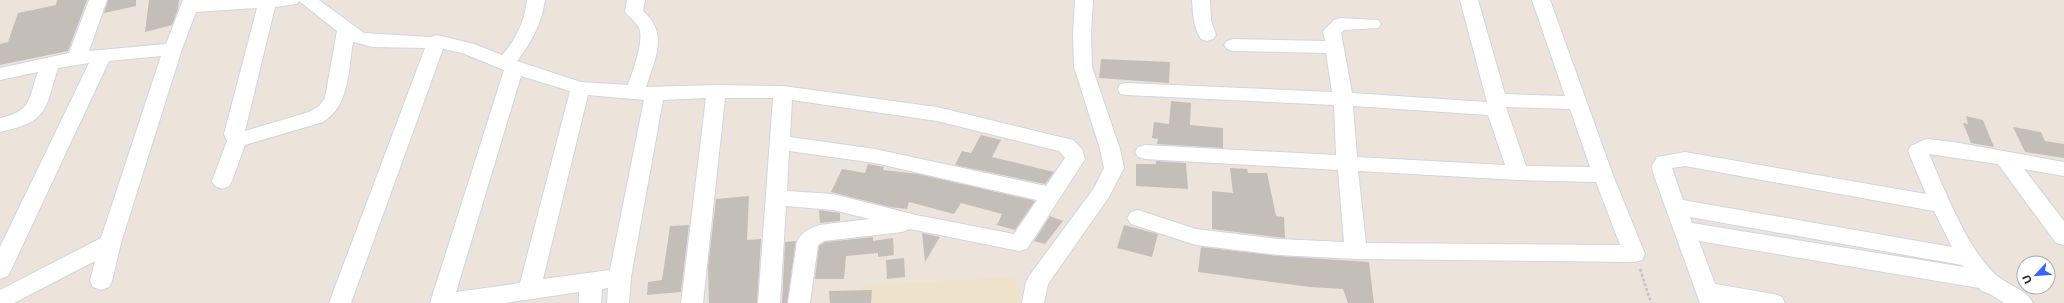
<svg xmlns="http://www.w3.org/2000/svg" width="2064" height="303" viewBox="0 0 2064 303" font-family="Montserrat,sans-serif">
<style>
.education{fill:#eee2ca}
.building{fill:#c4beb8}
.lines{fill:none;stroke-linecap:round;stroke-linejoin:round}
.street-casing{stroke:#d0d4e3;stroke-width:2}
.path{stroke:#c3c3c3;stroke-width:2.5;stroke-dasharray:3 2;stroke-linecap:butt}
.street{fill:#fff;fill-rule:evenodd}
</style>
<rect width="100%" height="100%" fill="#ece4db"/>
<polygon class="education" points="1015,277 1020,303 862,303 863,285"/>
<g class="building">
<polygon points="57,0 87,0 68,51 0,65 0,44 8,42 18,13 56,5"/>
<polygon points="108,0 136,0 136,6 104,13"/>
<polygon points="149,0 179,0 178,9 172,25 145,32"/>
<polygon points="1101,59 1170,62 1169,83 1099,78"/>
<polygon points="1171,101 1191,103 1190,125 1223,128 1223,148 1157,144 1158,139 1152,138 1154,122 1169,124"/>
<polygon points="1966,116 1983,120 1994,147 1971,143 1963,123 1968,124"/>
<polygon points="2013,127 2041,132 2045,141 2064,144 2064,158 2025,152"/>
<polygon points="981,135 1001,140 992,157 1054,172 1045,184 955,165 962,151 971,153"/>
<polygon points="1156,161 1186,163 1188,189 1136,186 1136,164 1156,164"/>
<polygon points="868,164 884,167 883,170 918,174 1035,201 1015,230 997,225 1002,214 961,203 954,214 909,202 907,209 890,207 831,192 842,169 865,173"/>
<polygon points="1230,168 1247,169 1248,173 1267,173 1276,216 1284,217 1285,238 1212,229 1212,191 1233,193"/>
<polygon points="749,196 747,240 761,239 757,303 709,303 708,266 716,199"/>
<polygon points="819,210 840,213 840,221 820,223"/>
<polygon points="1050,216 1063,221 1045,244 1034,241"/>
<polygon points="689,225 681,292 647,295 648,282 662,280 670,226"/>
<polygon points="1124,225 1158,234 1152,257 1117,248"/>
<polygon points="922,233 940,237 925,262"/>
<polygon points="873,237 873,241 893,238 894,255 878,257 878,253 846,256 844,279 815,279 819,246 825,242"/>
<polygon points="796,241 787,303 782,303 785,242"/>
<polygon points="1201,247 1279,256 1369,262 1374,303 1348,303 1343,289 1310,287 1198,272"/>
<polygon points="904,258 905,277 887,279 886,260"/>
<polygon points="872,290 871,303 830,303 829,291"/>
</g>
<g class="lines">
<g class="street-casing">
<g id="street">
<path d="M89 0H107L89 51 166 44 183 0H319L364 33 431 37 437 35 474 44 502 55C516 40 525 20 527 0H545C542 23 531 43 517 61L581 82 628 85C632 73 646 38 638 26 635 21 629 17 625 12L627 0H645L643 11C669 33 655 59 646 87L716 85 783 86 937 107 1073 140 1082 149 1085 159 1027 249 1019 251 910 229 902 232 824 241 818 245 810 303H788L797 241C802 232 810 228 819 225L870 219 833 210 786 206 780 303H758L773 98H725L703 303H681L706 98 663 100 631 277 629 303H607L608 288 602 289 601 303H579V292L505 303H430L504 70 462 53 443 49 351 303H329L425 48 373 47 353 42C348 70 350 106 323 122L245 145 232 181 229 186 222 189 215 186 212 181 227 141 224 134 257 8 196 12 182 49 121 243 112 281 109 287 101 290 93 287 90 281 95 261 14 303H0V290L101 238 161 56 109 61 11 270 8 276 0 279V247L89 63 58 68C44 112 49 121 0 132V118C32 111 28 100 38 72L0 80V68L69 53ZM299 1 337 31 325 98 319 106 309 112 245 131 275 7 297 4ZM521 76 570 91 520 283 456 292ZM588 95 644 100 610 270 543 279ZM792 100 937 121 1059 151 1065 158 1046 186 875 149 790 137ZM789 151 875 163 1037 200 1014 234 916 215 833 194 787 191Z"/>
<polygon points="1075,0 1093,0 1091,33 1092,67 1120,149 1124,168 1109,197 1048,284 1044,303 1022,303 1026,282 1029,276 1094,188 1104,168 1100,149 1074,67 1073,33"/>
<path d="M1192 0H1210L1211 20 1216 35 1213 39 1207 41 1201 39C1193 27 1193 14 1192 0Z"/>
<path d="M1460 0H1478L1505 94 1565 96 1532 0H1550L1613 175 1645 254 1642 260 1634 262 1356 259 1279 255 1196 245 1131 224 1127 218 1131 212 1138 210 1196 229 1279 239 1344 242 1338 170 1145 159 1138 157 1135 152 1138 147 1145 145 1336 155 1334 105 1127 95 1120 94 1118 89 1120 84 1127 83 1332 92 1326 53 1233 51 1227 49 1224 45 1227 41 1233 39 1325 41 1323 31 1334 20 1340 18 1378 20 1381 24 1378 28 1344 30 1341 33 1352 93 1487 102ZM1353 106 1488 115 1505 165 1357 157ZM1506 107 1570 109 1590 167 1526 166ZM1358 171 1518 180 1596 182 1620 245 1366 243Z"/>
<path d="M1926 139 1954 142 2064 162V176L2024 169 2064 221V245L2056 243 1998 164 1929 154C1944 188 1966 246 1993 272 2004 284 2025 288 2033 303H2004L1990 294 1982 291 1979 288 1699 241 1715 284 1774 294 1782 297 1785 303H1700L1653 173 1652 166 1657 157 1685 152 1926 194 1908 151 1911 146ZM1685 166 1934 211 1952 247 1683 200 1672 168ZM1690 217 1962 265 1964 267 1692 223Z"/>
</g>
</g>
<polyline class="path" points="1640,269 1651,303"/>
<use href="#street" class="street"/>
</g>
<g transform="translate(2036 275) rotate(244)"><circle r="19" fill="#ffffff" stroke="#aaaaaa"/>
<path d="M0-3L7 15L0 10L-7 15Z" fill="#3862fd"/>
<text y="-6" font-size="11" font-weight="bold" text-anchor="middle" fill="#2a2a2a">U</text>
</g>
</svg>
